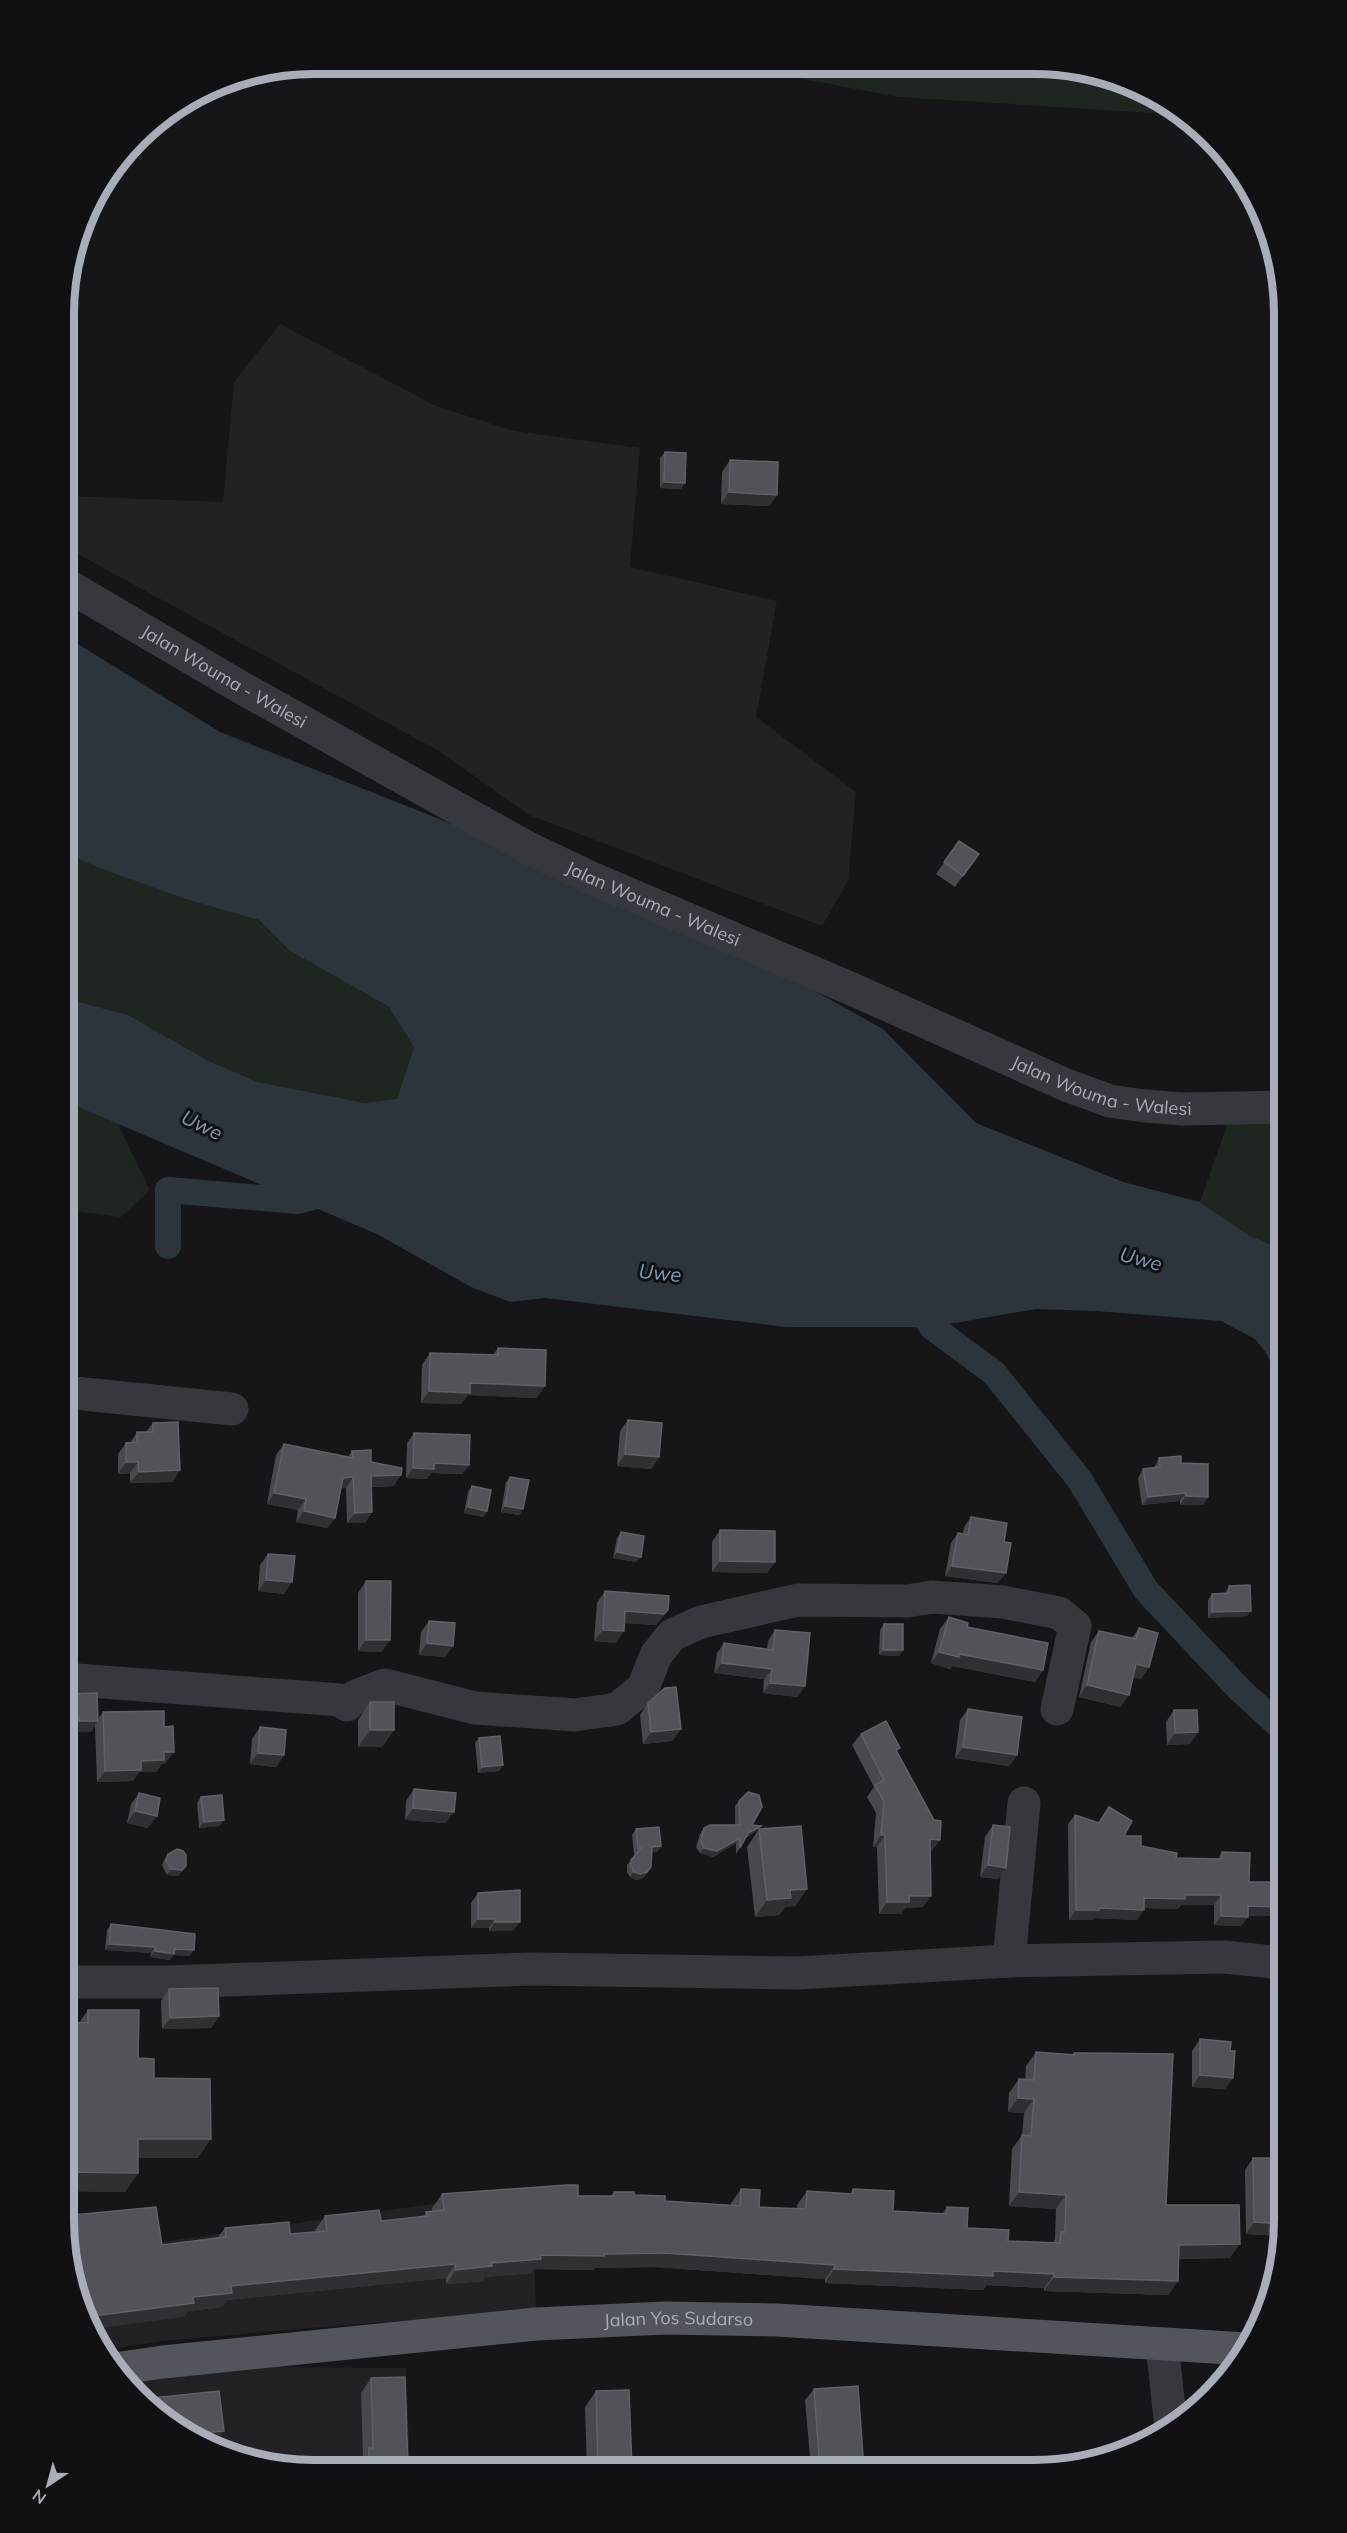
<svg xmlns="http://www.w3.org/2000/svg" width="1347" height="2533" viewBox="0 0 1347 2533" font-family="Mulish,sans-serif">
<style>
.built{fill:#222225}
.green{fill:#1e261f}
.water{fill:#2c353c}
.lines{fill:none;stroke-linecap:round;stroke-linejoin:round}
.canal{stroke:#2c353c;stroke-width:26}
.minor{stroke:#37383d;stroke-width:33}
.major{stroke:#53555c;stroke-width:33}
.wall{fill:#47494d}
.shaded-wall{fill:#2f3033}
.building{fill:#525359;stroke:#5f6168;stroke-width:1.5}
.labels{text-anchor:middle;stroke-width:6;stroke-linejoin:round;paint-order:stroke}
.street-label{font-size:18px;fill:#a8adb8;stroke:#111113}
.water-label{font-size:20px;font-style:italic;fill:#7f9bb3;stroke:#111113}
.rim{fill:none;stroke:#a8adb8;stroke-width:8}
</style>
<rect width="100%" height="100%" fill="#161618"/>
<g class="built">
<polygon points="280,324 436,406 514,431 640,448 630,567 777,601 756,717 856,792 848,881 822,926 529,815 439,751 65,547 65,496 223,502 234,382"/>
<polygon points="532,2190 536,2312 332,2326 163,2341 101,2350 76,2300 69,2255"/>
<polygon points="234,2367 406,2368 410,2468 280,2468 203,2444 149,2408 127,2383"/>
</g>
<g class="green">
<polygon points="736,66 1082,68 1144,89 1184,115 898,97"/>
<polygon points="64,852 97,867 182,898 259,920 290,951 388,1006 414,1047 397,1100 365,1103 258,1082 209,1061 128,1015 64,998"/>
<polygon points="64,1101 118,1124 150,1190 121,1217 64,1210"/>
<polygon points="1284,1110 1284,1250 1248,1235 1200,1202 1231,1114"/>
</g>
<polygon class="water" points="65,636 220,732 467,830 730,944 883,1029 976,1123 1123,1182 1200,1202 1248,1235 1284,1250 1284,1394 1267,1354 1255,1339 1221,1321 1096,1311 1036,1309 932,1327 786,1327 545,1298 510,1302 471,1287 377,1234 64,1101 64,998 128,1015 209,1061 258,1082 365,1103 397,1099 414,1047 388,1006 290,951 259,920 182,898 97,867 64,852"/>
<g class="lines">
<g class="canal">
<polyline points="168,1246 168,1190 298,1201 331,1192"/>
<polyline points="913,1299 932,1327 994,1373 1079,1479 1146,1590 1240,1690 1284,1730"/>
</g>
<g class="minor">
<path id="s1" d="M65 584 242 688 528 848 589 877 854 990 1066 1085 1110 1101 1145 1106 1184 1109 1284 1107"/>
<polyline points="64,1392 232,1409"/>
<polyline points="64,1679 340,1700 347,1705 356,1696 385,1685 475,1708 575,1715 617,1709 643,1688 656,1655 672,1635 701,1622 798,1600 907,1601 932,1597 1003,1602 1059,1613 1075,1626 1057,1709"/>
<polyline points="1009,1961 1024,1803"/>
<polyline points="63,1982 169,1982 531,1969 797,1973 1009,1961 1224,1957 1284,1963"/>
<polyline points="1162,2344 1171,2428"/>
</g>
<path class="major" id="s2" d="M114 2369 163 2362 536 2324 665 2318 777 2320 1246 2349"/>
</g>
<g class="wall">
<polygon points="665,452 681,489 660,488 660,458"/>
<polygon points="730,460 777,495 769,506 721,504 722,472"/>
<polygon points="959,841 979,854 955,887 936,874"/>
<polygon points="498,1348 537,1398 468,1395 461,1404 421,1403 422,1365 430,1353 493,1355"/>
<polygon points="628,1420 659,1457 651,1469 617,1466 620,1431"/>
<polygon points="153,1423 180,1470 172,1482 130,1483 130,1473 118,1474 118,1454 126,1443 130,1443 137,1432 146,1432"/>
<polygon points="414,1433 469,1465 462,1474 431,1473 427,1479 406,1478 407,1443"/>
<polygon points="284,1444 348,1457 352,1451 371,1462 394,1486 372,1487 372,1512 365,1523 347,1523 346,1488 340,1488 335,1518 327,1528 296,1522 298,1510 267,1504 276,1455"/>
<polygon points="1159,1458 1181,1463 1208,1497 1203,1505 1180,1505 1180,1501 1142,1505 1138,1478 1143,1469 1154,1468"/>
<polygon points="510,1477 523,1509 519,1515 501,1512 506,1482"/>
<polygon points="472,1486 487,1511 483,1517 464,1513 468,1492"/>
<polygon points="971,1517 1004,1542 998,1583 945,1576 951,1543 958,1533 963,1534 964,1527"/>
<polygon points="720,1530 775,1562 767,1573 712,1572 712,1542"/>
<polygon points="621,1532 636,1562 613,1558 617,1538"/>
<polygon points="268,1554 284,1594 258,1591 260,1565"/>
<polygon points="366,1581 382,1652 358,1651 358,1593"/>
<polygon points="1229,1586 1247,1616 1208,1618 1208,1600 1212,1594 1225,1593"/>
<polygon points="605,1591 668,1610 656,1625 625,1623 616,1643 594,1641 597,1603"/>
<polygon points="949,1617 967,1627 1043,1670 1035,1682 952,1666 950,1669 931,1663 940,1629"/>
<polygon points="429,1621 445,1657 419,1655 421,1632"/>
<polygon points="884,1624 903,1650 899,1656 879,1655 880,1630"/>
<polygon points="1139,1628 1149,1667 1141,1679 1133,1677 1121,1707 1079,1697 1091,1642 1099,1631 1132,1638"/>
<polygon points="775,1630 798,1697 763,1693 764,1679 714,1673 717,1653 724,1643 767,1649 768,1641"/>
<polygon points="64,1684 70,1694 98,1719 103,1712 166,1763 162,1764 156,1772 139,1772 133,1781 97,1782 95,1725 91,1732 72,1732 71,1728 64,1727"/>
<polygon points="370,1702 394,1730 382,1747 358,1747 358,1720"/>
<polygon points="648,1703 681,1729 672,1741 643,1744 640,1715"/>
<polygon points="968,1709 1017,1755 1009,1766 955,1758 960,1720"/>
<polygon points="1174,1710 1190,1744 1167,1745 1166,1722"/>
<polygon points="260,1727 284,1755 276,1767 250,1764 252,1739"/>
<polygon points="861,1734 897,1752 931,1852 930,1852 923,1907 905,1908 901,1914 879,1914 877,1847 873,1847 876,1813 867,1797 874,1787 852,1745"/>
<polygon points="479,1738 503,1765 499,1771 478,1773 475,1743"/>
<polygon points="414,1789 446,1823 405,1820 406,1801"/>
<polygon points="139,1793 148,1828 127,1823 131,1804"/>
<polygon points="201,1797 224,1820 219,1826 199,1828 197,1803"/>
<polygon points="739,1801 752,1825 761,1826 756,1831 746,1838 736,1854 736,1843 713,1857 700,1853 696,1847 700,1834 704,1828 735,1825 735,1806"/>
<polygon points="1109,1807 1124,1836 1141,1846 1176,1858 1218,1859 1222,1852 1249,1882 1284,1882 1284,1931 1281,1930 1282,1916 1248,1916 1241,1926 1214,1925 1214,1905 1181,1905 1178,1909 1144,1908 1137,1920 1094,1918 1092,1920 1069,1920 1068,1824 1075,1815 1098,1823"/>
<polygon points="993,1825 1006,1868 998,1879 980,1877 985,1837"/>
<polygon points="636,1829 661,1846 657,1852 652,1852 647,1873 643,1878 636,1880 630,1877 627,1872 627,1865 636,1854 634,1854 632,1835"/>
<polygon points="759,1829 807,1889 795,1906 785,1907 779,1915 755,1917 747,1847"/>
<polygon points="168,1854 186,1866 178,1876 167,1875 162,1865 164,1860"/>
<polygon points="478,1893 513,1931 489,1931 489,1928 471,1928 471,1903"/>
<polygon points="111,1924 190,1956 173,1955 170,1960 150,1957 151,1953 105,1950 107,1930"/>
<polygon points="169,1989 219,2016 211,2028 162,2029 161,2001"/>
<polygon points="88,2010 138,2058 154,2078 198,2158 138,2158 138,2173 125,2192 63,2191 63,2022 79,2023"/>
<polygon points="1200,2039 1230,2051 1225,2089 1192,2087 1192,2051"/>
<polygon points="1036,2052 1073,2054 1074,2053 1166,2205 1230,2258 1178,2259 1178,2281 1168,2295 1044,2291 1044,2288 987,2285 983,2290 825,2283 825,2279 655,2267 595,2268 594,2270 534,2269 531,2273 485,2277 482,2281 446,2284 446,2278 227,2300 222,2307 188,2311 184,2317 162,2245 218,2237 225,2228 290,2234 316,2232 315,2230 325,2216 381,2221 424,2216 426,2212 432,2211 432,2208 442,2194 611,2196 614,2192 665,2201 731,2205 731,2203 741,2189 759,2207 797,2209 797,2205 807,2191 850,2194 853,2189 893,2211 942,2214 947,2207 967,2228 1008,2241 1053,2243 1055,2239 1056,2209 1009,2206 1012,2149 1022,2135 1024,2113 1008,2112 1009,2093 1019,2079 1025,2080 1026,2066"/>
<polygon points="1253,2158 1280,2196 1283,2196 1283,2236 1281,2245 1281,2236 1246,2234 1245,2170"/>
<polygon points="371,2378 408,2468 359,2468 359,2463 363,2457 361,2393"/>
<polygon points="814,2389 864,2470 811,2469 805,2400"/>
<polygon points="596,2391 632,2469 587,2469 585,2407"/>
</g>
<g class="shaded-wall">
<polygon points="664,482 685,483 681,489 660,488"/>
<polygon points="729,492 777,495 769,506 721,504"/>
<polygon points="470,1383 545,1386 537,1398 468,1395 461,1404 421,1403 429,1391"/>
<polygon points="625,1454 659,1457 651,1469 617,1466"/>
<polygon points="126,1462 138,1462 130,1473 118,1474"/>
<polygon points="434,1463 469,1465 462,1474 431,1473 427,1479 406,1478 413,1468"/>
<polygon points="75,1464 67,1476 64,1476 64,1465"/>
<polygon points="180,1470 172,1482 130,1483 139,1472"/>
<polygon points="401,1475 394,1486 364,1487 371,1476"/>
<polygon points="353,1477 346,1488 335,1489 343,1478"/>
<polygon points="274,1493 306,1499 298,1510 267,1504"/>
<polygon points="1186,1493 1180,1501 1142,1505 1148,1497"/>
<polygon points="1186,1496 1208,1497 1203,1505 1180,1505"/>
<polygon points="505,1506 523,1509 519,1515 501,1512"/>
<polygon points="468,1507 487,1511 483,1517 464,1513"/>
<polygon points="304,1511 335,1518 327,1528 296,1522"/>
<polygon points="372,1512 365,1523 347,1523 355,1513"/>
<polygon points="617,1552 641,1557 636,1562 613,1558"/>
<polygon points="720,1561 775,1562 767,1573 712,1572"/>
<polygon points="952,1566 1006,1573 998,1583 945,1576"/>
<polygon points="266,1580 292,1582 284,1594 258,1591"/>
<polygon points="668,1610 656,1625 617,1623 625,1611"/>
<polygon points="1251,1611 1247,1616 1208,1618 1212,1612"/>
<polygon points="603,1630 624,1631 616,1643 594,1641"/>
<polygon points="366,1640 390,1640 382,1652 358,1651"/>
<polygon points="427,1643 453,1646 445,1657 419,1655"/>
<polygon points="883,1650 903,1650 899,1656 879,1655"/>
<polygon points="939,1652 959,1654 1043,1670 1035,1682 952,1666 950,1669 931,1663"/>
<polygon points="722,1663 772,1669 764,1679 714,1673"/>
<polygon points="1136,1664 1149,1667 1141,1679 1128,1676"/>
<polygon points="770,1683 805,1686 798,1697 763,1693"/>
<polygon points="1087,1685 1129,1695 1121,1707 1079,1697"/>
<polygon points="64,1716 79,1717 71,1728 64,1727"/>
<polygon points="79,1721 98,1721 91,1732 72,1732"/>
<polygon points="681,1729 672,1741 643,1744 651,1732"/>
<polygon points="370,1730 394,1730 382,1747 358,1747"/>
<polygon points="1198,1732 1190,1744 1167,1745 1175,1733"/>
<polygon points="963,1747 1017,1755 1009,1766 955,1758"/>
<polygon points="164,1752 174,1752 166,1763 162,1764 156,1772 139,1772 133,1781 97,1782 105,1771 141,1761"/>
<polygon points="258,1753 284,1755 276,1767 250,1764"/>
<polygon points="503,1765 499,1771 478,1773 482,1767"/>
<polygon points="413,1808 454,1812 446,1823 405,1820"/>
<polygon points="135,1811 157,1816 148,1828 127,1823"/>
<polygon points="224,1820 219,1826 199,1828 204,1822"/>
<polygon points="761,1826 756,1831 744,1838 748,1833"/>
<polygon points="881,1835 885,1835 877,1847 873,1847"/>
<polygon points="740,1838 736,1843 713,1857 700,1853 704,1848"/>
<polygon points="930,1839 940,1840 931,1852 921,1851"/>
<polygon points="661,1846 657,1852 648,1853 652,1847"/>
<polygon points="988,1865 1006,1868 998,1879 980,1877"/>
<polygon points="186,1866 178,1876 167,1875 171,1869"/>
<polygon points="651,1867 643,1878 636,1880 630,1877 634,1872"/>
<polygon points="807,1889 795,1906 785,1907 779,1915 755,1917 767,1900 790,1890"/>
<polygon points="1185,1895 1221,1895 1214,1905 1180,1905 1178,1909 1138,1908 1144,1898"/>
<polygon points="909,1896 931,1896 923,1907 905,1908 901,1914 879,1914 887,1902"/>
<polygon points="1248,1906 1284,1907 1284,1914 1282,1916 1242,1916"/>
<polygon points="1099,1908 1144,1910 1137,1920 1094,1918 1092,1920 1069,1920 1076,1910"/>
<polygon points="1221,1916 1248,1917 1241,1926 1214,1925"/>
<polygon points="478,1919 495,1919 489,1928 471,1928"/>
<polygon points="495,1922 520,1922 513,1931 489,1931"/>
<polygon points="109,1944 155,1947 151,1953 105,1950"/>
<polygon points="175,1949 194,1950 190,1956 173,1955 170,1960 150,1957 155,1951"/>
<polygon points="219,2016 211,2028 162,2029 170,2018"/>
<polygon points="1200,2075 1233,2078 1225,2089 1192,2087"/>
<polygon points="1018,2098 1034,2099 1024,2113 1008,2112"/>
<polygon points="138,2139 211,2139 198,2158 125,2158"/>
<polygon points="63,2172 138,2173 125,2192 63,2191"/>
<polygon points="1019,2192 1066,2195 1056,2209 1009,2206"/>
<polygon points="1254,2222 1283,2224 1283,2233 1281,2236 1246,2234"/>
<polygon points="1240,2244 1230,2258 1169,2259 1179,2245"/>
<polygon points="665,2253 835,2265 825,2279 655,2267 595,2268 594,2270 534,2269 531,2273 485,2277 482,2281 446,2284 456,2270 491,2263 540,2255"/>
<polygon points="455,2264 446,2278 227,2300 222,2307 188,2311 184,2317 91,2329 87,2321 93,2316 193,2297 231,2286"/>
<polygon points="834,2269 993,2271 1054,2274 1044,2288 987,2285 983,2290 825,2283"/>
<polygon points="1054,2277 1178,2281 1168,2295 1044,2291"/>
<polygon points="224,2431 212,2447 203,2444 188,2434"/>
</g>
<g class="building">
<polygon points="665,452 686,453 685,483 664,482"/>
<polygon points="730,460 778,462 777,495 729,492"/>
<polygon points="959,841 979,854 963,876 944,862"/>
<polygon points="498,1348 546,1350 545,1386 470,1383 470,1393 429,1391 430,1353 498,1355"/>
<polygon points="64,1408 73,1408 75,1464 64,1465"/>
<polygon points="628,1420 662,1423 659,1457 625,1454"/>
<polygon points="178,1422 180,1470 139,1472 138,1462 126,1462 126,1443 137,1442 137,1432 153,1432 153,1423"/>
<polygon points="414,1433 470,1435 469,1465 434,1463 434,1469 413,1468"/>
<polygon points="284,1444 353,1458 352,1451 371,1450 371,1462 402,1468 401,1475 371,1476 372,1512 355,1513 353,1477 343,1478 335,1518 304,1511 306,1499 274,1493"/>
<polygon points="1181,1456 1181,1463 1208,1464 1208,1497 1186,1496 1186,1493 1148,1497 1143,1469 1160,1467 1159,1458"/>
<polygon points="510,1477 529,1480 523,1509 505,1506"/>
<polygon points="472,1486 491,1490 487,1511 468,1507"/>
<polygon points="971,1517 1007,1523 1004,1542 1011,1543 1006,1573 952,1566 958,1533 968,1535"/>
<polygon points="720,1530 775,1531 775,1562 720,1561"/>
<polygon points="621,1532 644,1536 641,1557 617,1552"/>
<polygon points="268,1554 295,1556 292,1582 266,1580"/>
<polygon points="366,1581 391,1581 390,1640 366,1640"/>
<polygon points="1250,1585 1251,1611 1212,1612 1212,1594 1229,1593 1229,1586"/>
<polygon points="605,1591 669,1596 668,1610 664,1614 625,1611 624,1631 603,1630"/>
<polygon points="949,1617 968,1623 967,1627 1048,1643 1043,1670 959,1654 959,1657 939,1652"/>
<polygon points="429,1621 455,1623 453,1646 427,1643"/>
<polygon points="884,1624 903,1624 903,1650 883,1650"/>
<polygon points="1139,1628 1158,1633 1149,1667 1136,1664 1129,1695 1087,1685 1099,1631 1136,1639"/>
<polygon points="775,1630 810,1633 805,1686 770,1683 772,1669 722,1663 724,1643 773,1650"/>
<polygon points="64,1684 70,1687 70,1694 97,1693 98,1721 79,1721 79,1717 64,1716"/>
<polygon points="676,1687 681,1729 651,1732 648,1703 665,1688"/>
<rect x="370" y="1702" width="24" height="28"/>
<polygon points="968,1709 1022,1717 1017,1755 963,1747"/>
<polygon points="1174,1710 1197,1710 1198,1732 1175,1733"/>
<polygon points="164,1711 164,1727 173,1726 174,1752 164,1752 164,1760 141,1761 141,1770 105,1771 103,1712"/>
<polygon points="886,1721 900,1748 896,1750 934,1820 941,1821 940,1840 930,1839 931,1896 909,1896 909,1902 887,1902 885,1835 881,1835 884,1802 875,1785 884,1780 861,1734"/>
<polygon points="260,1727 286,1730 284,1755 258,1753"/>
<polygon points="500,1736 503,1765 482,1767 479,1738"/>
<polygon points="414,1789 456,1793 454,1812 413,1808"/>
<polygon points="748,1792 759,1795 762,1807 752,1825 761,1826 748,1833 740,1848 740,1838 717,1851 704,1848 701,1842 704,1828 710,1825 740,1825 739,1801"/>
<polygon points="139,1793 160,1798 157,1816 135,1811"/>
<polygon points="222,1795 224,1820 204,1822 201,1797"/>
<polygon points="1109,1807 1132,1821 1124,1836 1141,1836 1141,1846 1177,1853 1176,1858 1222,1859 1222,1852 1250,1853 1249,1882 1284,1882 1284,1907 1248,1906 1248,1917 1221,1916 1221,1895 1185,1895 1185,1899 1144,1898 1144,1910 1099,1908 1099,1910 1076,1910 1075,1815 1099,1823"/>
<polygon points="993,1825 1010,1827 1006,1868 988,1865"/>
<polygon points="801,1826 807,1889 790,1890 791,1898 767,1900 759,1829"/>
<polygon points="659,1827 661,1846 652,1847 651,1867 647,1872 640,1874 634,1872 631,1866 631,1860 641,1848 638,1848 636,1829"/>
<polygon points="177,1849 183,1851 186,1855 186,1866 182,1870 171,1869 166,1860 168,1854"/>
<polygon points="520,1890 520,1922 495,1922 495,1919 478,1919 478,1893"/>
<polygon points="111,1924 195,1934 194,1950 175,1949 174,1954 155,1951 155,1947 109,1944"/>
<polygon points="218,1988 219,2016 170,2018 169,1989"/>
<polygon points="88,2010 139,2010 138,2058 154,2059 154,2078 210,2079 211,2139 138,2139 138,2173 63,2172 63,2022 88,2023"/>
<polygon points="1200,2039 1231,2042 1230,2051 1235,2051 1233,2078 1200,2075"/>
<polygon points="1036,2052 1074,2055 1074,2053 1089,2053 1173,2054 1166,2205 1239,2205 1240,2244 1179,2245 1178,2281 1054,2277 1054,2274 993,2271 993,2276 834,2269 835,2265 665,2253 604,2254 604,2256 540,2255 541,2259 491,2263 492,2266 456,2270 455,2264 231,2286 232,2293 193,2297 194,2303 93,2316 93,2320 87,2321 76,2300 63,2216 156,2207 162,2245 226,2237 225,2228 289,2222 290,2234 327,2231 325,2216 379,2210 381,2221 427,2216 426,2212 444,2210 442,2194 567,2185 578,2185 578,2196 614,2196 614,2192 634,2192 634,2195 665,2196 665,2201 740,2206 741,2189 760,2190 759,2207 806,2209 807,2191 853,2194 853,2189 894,2191 893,2211 947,2214 947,2207 968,2208 967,2228 1009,2230 1008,2241 1060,2243 1061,2232 1065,2232 1066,2195 1019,2192 1022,2135 1031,2136 1034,2099 1018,2098 1019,2079 1034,2080"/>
<polygon points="1253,2158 1280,2158 1280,2196 1283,2196 1283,2224 1254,2222"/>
<polygon points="405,2377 408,2468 369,2468 369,2448 373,2448 371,2378"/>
<polygon points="858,2386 864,2470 820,2469 814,2389"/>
<polygon points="629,2390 632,2469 598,2469 596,2391"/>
<polygon points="219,2391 224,2431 188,2434 149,2408 137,2394 142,2393 143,2399"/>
</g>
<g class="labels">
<g class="street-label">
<text dy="6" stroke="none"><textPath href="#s1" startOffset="184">Jalan Wouma - Walesi</textPath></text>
<text dy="6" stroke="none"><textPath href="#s1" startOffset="670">Jalan Wouma - Walesi</textPath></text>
<text dy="6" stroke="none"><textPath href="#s1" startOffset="1156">Jalan Wouma - Walesi</textPath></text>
<text dy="6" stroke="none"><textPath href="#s2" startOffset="567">Jalan Yos Sudarso</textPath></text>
</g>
<g class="water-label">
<text transform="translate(202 1125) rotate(26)" y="7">Uwe</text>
<text transform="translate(1141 1259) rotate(15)" y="7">Uwe</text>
<text transform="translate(660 1273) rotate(6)" y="7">Uwe</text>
</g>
</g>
<path d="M0 0H1347V2533H0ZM314 74H1034A240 240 0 0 1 1274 314V2220A240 240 0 0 1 1034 2460H314A240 240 0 0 1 74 2220V314A240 240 0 0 1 314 74Z" fill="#111113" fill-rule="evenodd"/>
<path class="rim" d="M314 74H1034A240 240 0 0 1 1274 314V2220A240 240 0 0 1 1034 2460H314A240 240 0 0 1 74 2220V314A240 240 0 0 1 314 74Z"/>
<g transform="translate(48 2485) rotate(216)" stroke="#111113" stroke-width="4.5" paint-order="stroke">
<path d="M0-4.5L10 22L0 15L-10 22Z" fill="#a8adb8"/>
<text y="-9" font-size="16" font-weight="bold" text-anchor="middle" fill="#a8adb8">N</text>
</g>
</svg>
